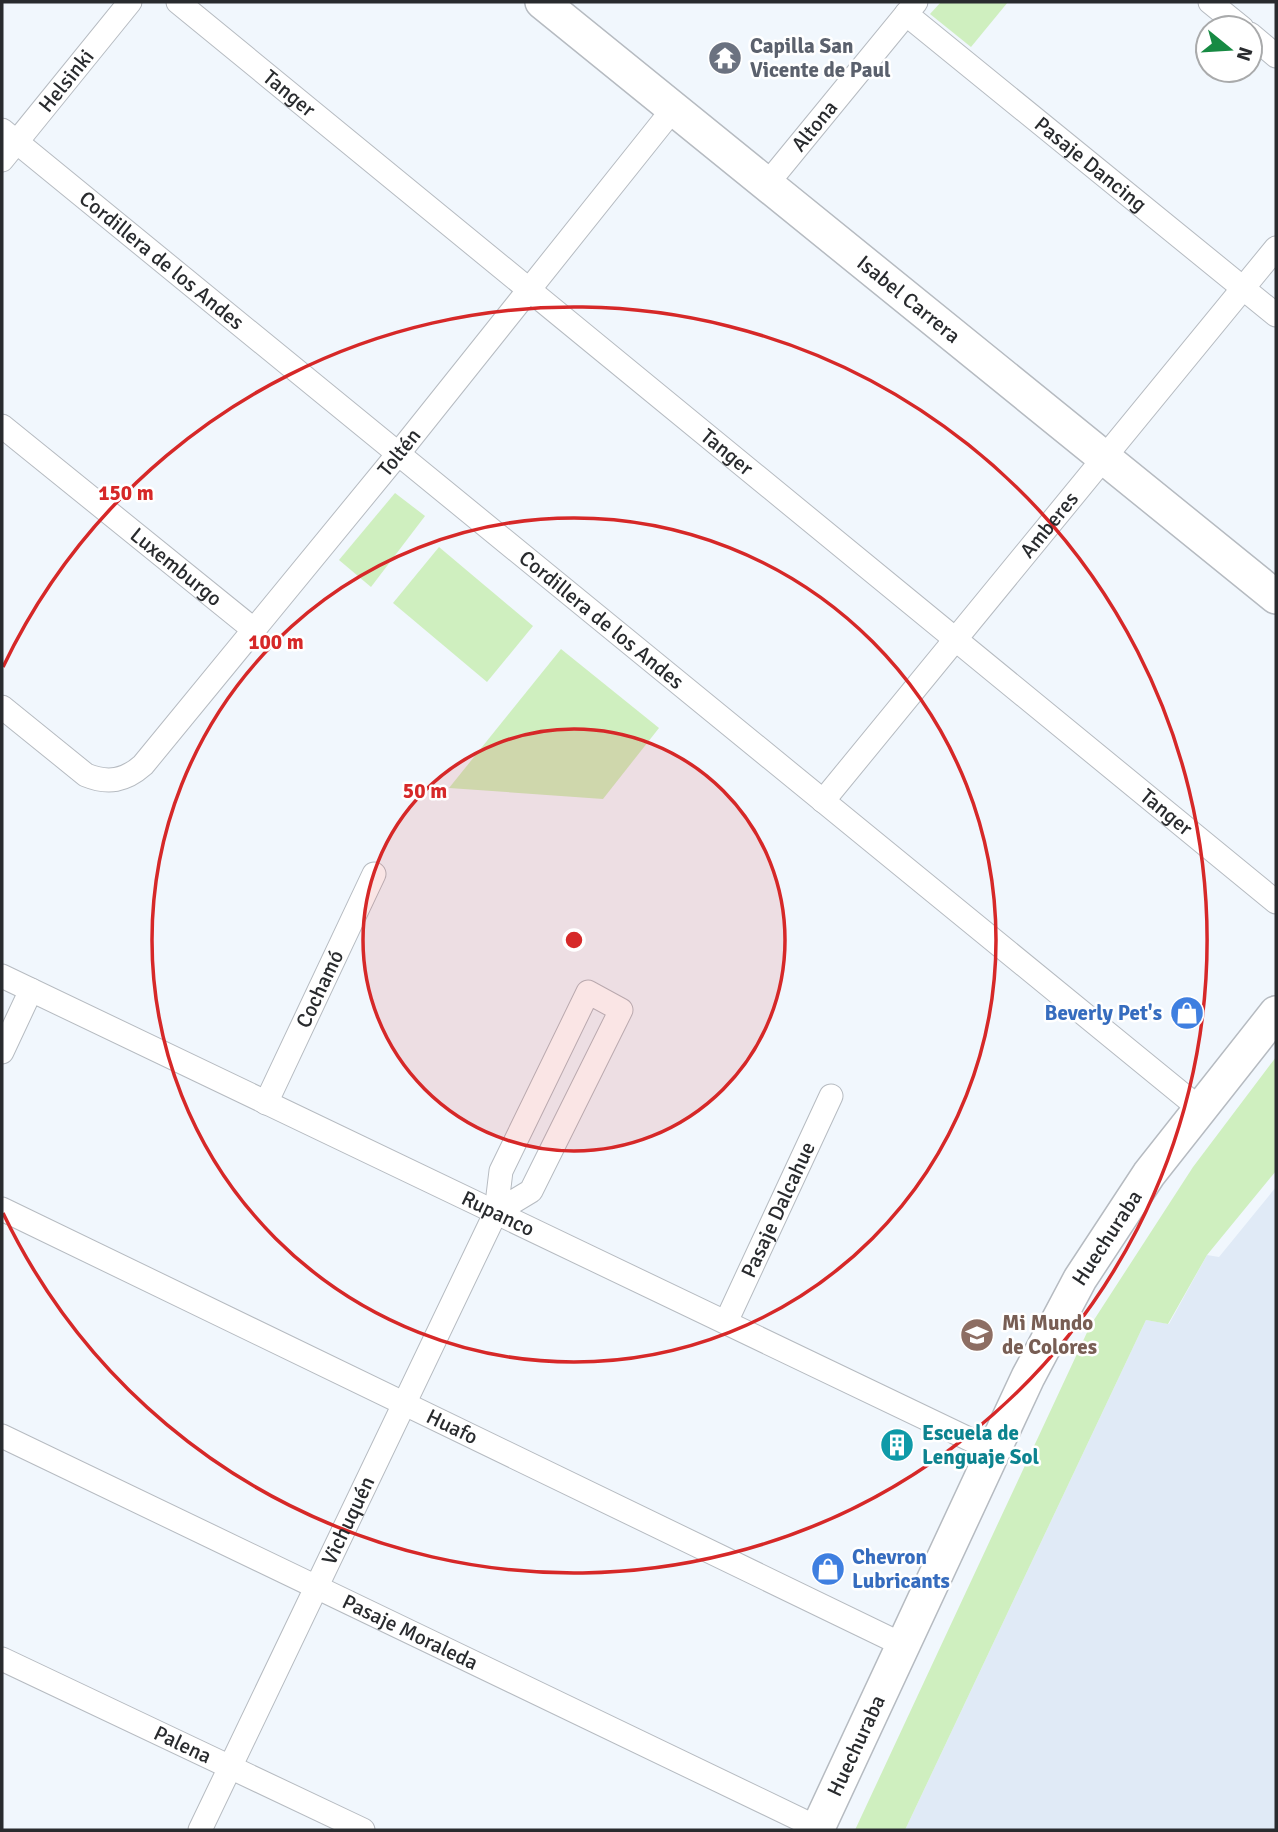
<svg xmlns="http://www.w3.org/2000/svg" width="1278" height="1832" viewBox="0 0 1278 1832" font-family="Signika,sans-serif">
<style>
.built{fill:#e0eaf6}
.green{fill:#cfefbf}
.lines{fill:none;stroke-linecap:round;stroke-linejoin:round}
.street-casing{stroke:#b6bbc1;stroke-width:25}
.secondary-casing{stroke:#b6bbc1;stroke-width:36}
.street{stroke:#fff;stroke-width:23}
.secondary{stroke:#fff;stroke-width:33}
.ring{fill:none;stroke:#d62828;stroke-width:3.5}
.labels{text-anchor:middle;stroke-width:5;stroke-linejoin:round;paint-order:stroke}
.worship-label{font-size:21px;font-weight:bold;fill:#5b616d;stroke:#fff;text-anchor:start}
.street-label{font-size:21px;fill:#292b2e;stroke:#fff}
.shop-label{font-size:21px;font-weight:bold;fill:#366cbe;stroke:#fff;text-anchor:end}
.education-label{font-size:21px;font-weight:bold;fill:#785e54;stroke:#fff;text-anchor:start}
.culture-label{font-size:21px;font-weight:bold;fill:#0d838f;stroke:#fff;text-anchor:start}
.centre{fill:#d62828;stroke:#fff;stroke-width:3.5}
.ring-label{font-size:21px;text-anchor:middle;font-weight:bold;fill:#d62828;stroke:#fff;stroke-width:5;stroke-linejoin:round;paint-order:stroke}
</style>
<rect width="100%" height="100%" fill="#f1f7fd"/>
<polygon class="built" points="1276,1187 1276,1830 905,1830 1146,1320 1169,1324 1207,1255 1219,1257"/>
<g class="green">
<polygon points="941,2 1008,2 971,47 930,14"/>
<polygon points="395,493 425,516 371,587 339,560"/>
<polygon points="439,547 533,626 487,682 393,603"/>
<polygon points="561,649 659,728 603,799 449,788"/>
<polygon points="1276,1057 1276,1171 1207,1255 1168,1324 1146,1320 905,1830 855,1830 1090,1326 1193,1167"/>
</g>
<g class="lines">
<g class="street-casing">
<g id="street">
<path id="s1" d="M178 2 1276 902"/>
<polyline points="1210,2 1242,28"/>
<path id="s2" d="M906 14 1276 315"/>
<polyline points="1250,34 1276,56"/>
<path id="s3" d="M2 130 1199 1108"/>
<path id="s4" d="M2 160 130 2"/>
<path id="s5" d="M767 184 916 2"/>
<path id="s6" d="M2 426 253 629"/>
<path id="s7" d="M2 707 86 775C108 784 125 781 143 765L398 454 674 108"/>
<path id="s8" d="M823 801 1276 248"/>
<path id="s9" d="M2 976 994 1451"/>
<polyline points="2,1052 31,990"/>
<path id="s10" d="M266 1103 374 874"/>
<path id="s11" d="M2 1209 903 1645"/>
<path id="s12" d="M726 1322 831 1096"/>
<path id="s13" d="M2 1436 818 1828"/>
<path id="s14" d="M2 1659 363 1830"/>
<path id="s15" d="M200 1830 496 1212 501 1171 588 992 621 1010 531 1191 496 1212"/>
</g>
</g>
<g class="secondary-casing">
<g id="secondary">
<path id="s16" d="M542 2 1276 597"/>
<path id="s17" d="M817 1830 1028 1377 1080 1279 1149 1174 1276 1013"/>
</g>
</g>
<use href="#street" class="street"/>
<use href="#secondary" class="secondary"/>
</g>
<circle cx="574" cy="940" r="211" fill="#d62828" fill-opacity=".12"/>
<g class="ring">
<circle cx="574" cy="940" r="211"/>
<circle cx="574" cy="940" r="422"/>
<path d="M3 667A633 633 0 1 1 3 1213"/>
</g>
<defs>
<g id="temple-disc" transform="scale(1.75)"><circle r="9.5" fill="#6b7280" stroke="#fff"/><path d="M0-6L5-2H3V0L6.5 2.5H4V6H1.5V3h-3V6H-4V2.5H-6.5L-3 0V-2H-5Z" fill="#fff"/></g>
<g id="shop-disc" transform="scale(1.75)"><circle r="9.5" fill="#3f7fe0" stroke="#fff"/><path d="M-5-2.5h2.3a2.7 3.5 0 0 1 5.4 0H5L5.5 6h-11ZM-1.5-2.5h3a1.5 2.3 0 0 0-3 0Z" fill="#fff"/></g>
<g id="school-disc" transform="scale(1.75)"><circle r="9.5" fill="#8d6e63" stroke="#fff"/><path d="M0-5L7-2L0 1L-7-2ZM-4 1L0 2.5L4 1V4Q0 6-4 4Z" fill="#fff"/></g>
<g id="building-disc" transform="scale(1.75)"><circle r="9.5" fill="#0f9aa8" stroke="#fff"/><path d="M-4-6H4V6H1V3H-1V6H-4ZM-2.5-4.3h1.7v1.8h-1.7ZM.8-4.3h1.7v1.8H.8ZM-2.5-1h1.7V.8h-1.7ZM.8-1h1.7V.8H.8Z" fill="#fff"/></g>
</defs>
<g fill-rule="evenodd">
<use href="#temple-disc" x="725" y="58"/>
<use href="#shop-disc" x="1187" y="1013"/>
<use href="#school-disc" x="977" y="1335"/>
<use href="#building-disc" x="897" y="1445"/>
<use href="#shop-disc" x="828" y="1569"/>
</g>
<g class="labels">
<g class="worship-label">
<text x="750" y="53">Capilla San<tspan x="750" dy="24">Vicente de Paul</tspan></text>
</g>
<g class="street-label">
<text dy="7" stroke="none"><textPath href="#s4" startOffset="102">Helsinki</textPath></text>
<text dy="7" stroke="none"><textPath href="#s1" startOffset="144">Tanger</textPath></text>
<text dy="7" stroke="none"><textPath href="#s5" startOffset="75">Altona</textPath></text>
<text dy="7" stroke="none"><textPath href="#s2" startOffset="238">Pasaje Dancing</textPath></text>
<text dy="7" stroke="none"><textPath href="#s3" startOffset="206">Cordillera de los Andes</textPath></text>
<text dy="7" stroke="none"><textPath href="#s16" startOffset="472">Isabel Carrera</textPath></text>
<text dy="7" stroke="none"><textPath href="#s7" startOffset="574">Toltén</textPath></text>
<text dy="7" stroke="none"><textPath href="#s1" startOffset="710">Tanger</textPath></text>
<text dy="7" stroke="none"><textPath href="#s8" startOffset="357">Amberes</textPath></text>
<text dy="7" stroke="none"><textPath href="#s6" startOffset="224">Luxemburgo</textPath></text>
<text dy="7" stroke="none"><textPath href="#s3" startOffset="774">Cordillera de los Andes</textPath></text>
<text dy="7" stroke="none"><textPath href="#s1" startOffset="1278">Tanger</textPath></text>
<text dy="7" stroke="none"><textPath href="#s10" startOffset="126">Cochamó</textPath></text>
<text dy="7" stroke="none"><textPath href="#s12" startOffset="124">Pasaje Dalcahue</textPath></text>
<text dy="7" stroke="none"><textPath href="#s9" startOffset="550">Rupanco</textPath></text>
<text dy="7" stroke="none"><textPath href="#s17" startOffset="660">Huechuraba</textPath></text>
<text dy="7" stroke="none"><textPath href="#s11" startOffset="500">Huafo</textPath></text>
<text dy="7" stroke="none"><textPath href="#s15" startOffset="343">Vichuquén</textPath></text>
<text dy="7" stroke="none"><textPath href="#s13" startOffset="453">Pasaje Moraleda</textPath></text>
<text dy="7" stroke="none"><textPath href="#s14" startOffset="200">Palena</textPath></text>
<text dy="7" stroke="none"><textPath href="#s17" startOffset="93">Huechuraba</textPath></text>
</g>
<g class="shop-label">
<text x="1162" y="1020">Beverly Pet's</text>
<text x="852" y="1564" text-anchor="start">Chevron<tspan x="852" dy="24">Lubricants</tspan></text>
</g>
<g class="education-label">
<text x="1002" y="1330">Mi Mundo<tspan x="1002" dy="24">de Colores</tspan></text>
</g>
<g class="culture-label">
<text x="922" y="1440">Escuela de<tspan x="922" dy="24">Lenguaje Sol</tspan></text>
</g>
</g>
<circle cx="574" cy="940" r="10" class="centre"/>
<g class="ring-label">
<text x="126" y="500">150 m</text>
<text x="276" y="649">100 m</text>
<text x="425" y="798">50 m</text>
</g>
<rect width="1278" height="1832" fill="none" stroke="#292b2e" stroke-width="7"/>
<g transform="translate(1229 49) rotate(108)"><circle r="33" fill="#ffffff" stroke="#a9aaab" stroke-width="2"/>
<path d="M0-5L12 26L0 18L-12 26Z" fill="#178a43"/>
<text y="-10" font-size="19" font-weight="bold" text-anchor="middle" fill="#292b2e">N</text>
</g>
</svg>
